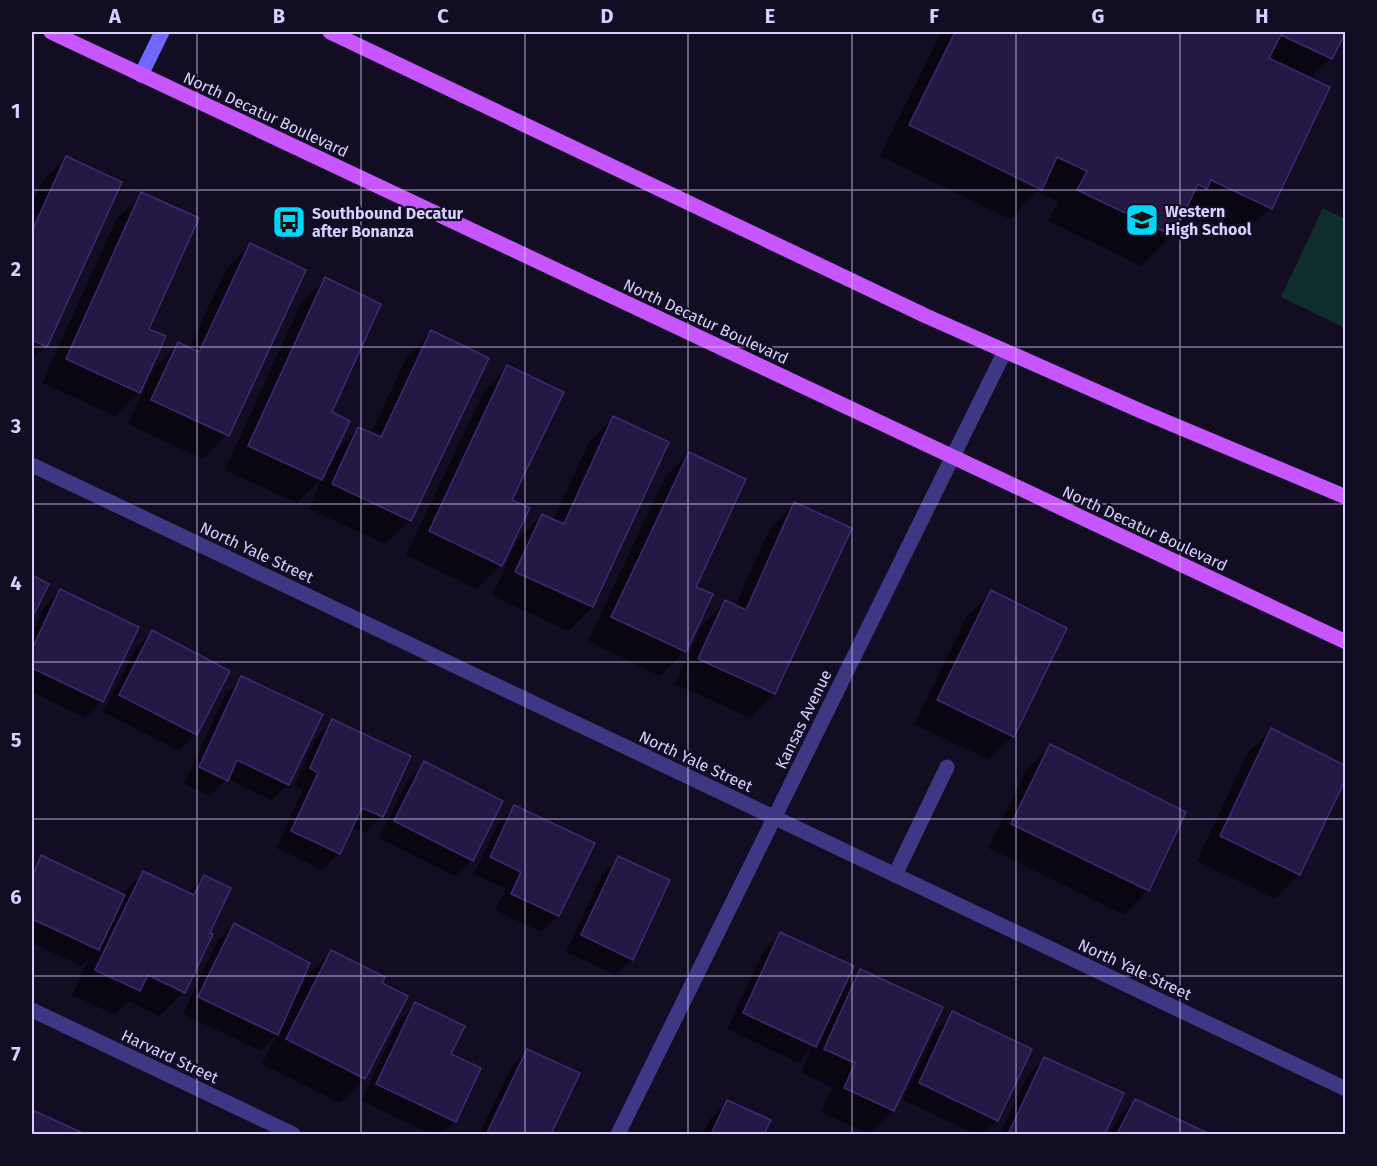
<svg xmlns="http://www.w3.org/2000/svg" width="1377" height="1166" viewBox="0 0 1377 1166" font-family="'Fira Sans',sans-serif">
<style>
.green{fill:#102d2d}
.shadow{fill:#0007}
.building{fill:#241944;stroke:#3c2b70;stroke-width:1.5}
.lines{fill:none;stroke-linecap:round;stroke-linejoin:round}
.lane{stroke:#3e3783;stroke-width:15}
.street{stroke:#3e3783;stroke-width:15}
.secondary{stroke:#7166ff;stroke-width:15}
.primary{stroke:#c756ff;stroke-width:15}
.grid{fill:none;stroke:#d7cfff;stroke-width:1.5;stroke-opacity:0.55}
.labels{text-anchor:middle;stroke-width:4.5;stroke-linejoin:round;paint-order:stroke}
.street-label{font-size:16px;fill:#d7cfff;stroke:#120d23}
.poi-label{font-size:16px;font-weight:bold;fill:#d7cfff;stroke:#120d23;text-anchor:start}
.neatline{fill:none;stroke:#d7cfff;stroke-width:2}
.grid-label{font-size:20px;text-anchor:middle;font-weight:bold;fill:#d7cfff}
</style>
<rect width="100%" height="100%" fill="#120d23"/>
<polygon class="green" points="1323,208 1345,219 1345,328 1281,297"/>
<g class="shadow">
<polygon points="941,32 1344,32 1331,58 1310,79 1270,208 1240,238 1183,211 1171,235 1141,266 1048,221 1058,202 1037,192 1010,219 880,156"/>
<polygon points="66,157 46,346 32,360 32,205 42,182"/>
<polygon points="142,194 147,329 139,392 115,416 42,383 117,218"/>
<polygon points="250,245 304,270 227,435 203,459 128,424 154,368 178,344 189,349 226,269"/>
<polygon points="325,279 330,413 333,454 358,428 371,434 407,356 431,331 410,520 385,544 309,509 322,478 297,503 225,470 301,303"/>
<polygon points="508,367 510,500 501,565 477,589 406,555 484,391"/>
<polygon points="613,418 667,443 592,607 568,631 492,596 518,539 542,515 553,521 589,442"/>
<polygon points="689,453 694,587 711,595 684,652 660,676 588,641 665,477"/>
<polygon points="795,503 774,693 750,718 675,684 701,626 725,602 735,606 770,528"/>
<polygon points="32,576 47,584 32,615"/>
<polygon points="60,591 102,701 85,718 32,692 32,633 44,607"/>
<polygon points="992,592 1013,736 989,760 914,724 967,616"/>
<polygon points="152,632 196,734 179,751 103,712 135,649"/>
<polygon points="242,678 288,784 271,800 227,779 210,796 184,784 225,695"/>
<polygon points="333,721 382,816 365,833 351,827 339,853 322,870 276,848 303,789 294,785 316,738"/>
<polygon points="1271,730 1346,774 1299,875 1275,899 1197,861 1247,754"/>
<polygon points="1050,746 1148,890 1124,915 988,848 1026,770"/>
<polygon points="425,763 472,860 455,876 379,838 408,780"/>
<polygon points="514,807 593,844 558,916 541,932 495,910 506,889 474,874 498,824"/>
<polygon points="42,857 121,895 143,873 187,894 204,877 208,934 211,935 183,992 159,1016 128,1001 115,1015 72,995 90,957 81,966 32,943 32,867"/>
<polygon points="618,858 632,959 615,975 566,952 602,874"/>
<polygon points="234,924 297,995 307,976 331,952 380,984 364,1079 340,1103 262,1064 277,1034 260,1051 183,1014 217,941"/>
<polygon points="781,933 842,989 861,970 893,1110 869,1134 821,1112 832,1087 801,1073 811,1049 798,1063 727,1029 764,950"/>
<polygon points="416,1004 449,1055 455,1121 441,1134 432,1134 361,1101 399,1020"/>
<polygon points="952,1013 997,1120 982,1134 976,1134 903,1100 936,1030"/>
<polygon points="527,1051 578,1074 549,1134 479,1134 511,1068"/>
<polygon points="1045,1058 1122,1094 1103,1134 1000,1134 1028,1075"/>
<polygon points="1135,1100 1206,1134 1110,1134 1119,1117"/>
<polygon points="727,1102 769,1121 763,1134 703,1134 710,1119"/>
<polygon points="32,1111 81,1134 32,1134"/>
<polygon points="684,1130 693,1134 680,1134"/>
</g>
<g class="building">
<polygon points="955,32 1346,32 1332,59 1281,35 1269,58 1330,87 1272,209 1211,180 1207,189 1198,184 1173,236 1077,190 1087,171 1057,157 1042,190 909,125"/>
<polygon points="66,156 122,182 47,347 32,340 32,231"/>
<polygon points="141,192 199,218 149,329 166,336 140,393 66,359"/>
<polygon points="250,243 306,270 229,436 151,400 178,342 199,352"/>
<polygon points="325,277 381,304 332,412 350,421 322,480 248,446"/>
<polygon points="431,330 489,358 411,521 332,484 358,427 381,437"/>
<polygon points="507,365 564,392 512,500 530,508 502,566 429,531"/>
<polygon points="613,416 669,442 593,607 515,572 542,514 564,524"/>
<polygon points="689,452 746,479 696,587 713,594 686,652 611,617"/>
<polygon points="794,502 852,528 775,694 698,659 725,600 746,610"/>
<polygon points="32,575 49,584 32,618"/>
<polygon points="60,589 139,627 103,702 32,668 32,649"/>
<polygon points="991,590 1067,628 1014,737 937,700"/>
<polygon points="152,630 230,671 197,735 119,695"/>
<polygon points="241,676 323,714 289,785 237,760 228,781 199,767"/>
<polygon points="332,719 411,756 383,817 362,808 340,854 291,831 318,773 310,768"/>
<polygon points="1271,728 1346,766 1346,778 1300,875 1220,836"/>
<polygon points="1050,744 1186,812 1149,891 1011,824"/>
<polygon points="424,761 503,801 473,861 394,821"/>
<polygon points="514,805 595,843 559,916 511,894 521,872 490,857"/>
<polygon points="41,855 125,895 99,950 32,919 32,877"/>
<polygon points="618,856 670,880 633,960 581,935"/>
<polygon points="143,871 194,895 204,875 231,888 210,933 213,934 185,993 148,975 140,991 95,970"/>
<polygon points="234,923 310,963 278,1035 198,997"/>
<polygon points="780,932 854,966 816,1047 743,1013"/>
<polygon points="331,950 385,977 382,983 408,996 365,1079 286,1039"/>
<polygon points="860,969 943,1007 894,1111 844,1088 855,1063 824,1049"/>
<polygon points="415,1002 465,1026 451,1054 481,1068 456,1122 376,1084"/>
<polygon points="952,1011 1032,1049 998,1121 919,1083"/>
<polygon points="527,1049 580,1073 551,1134 489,1134 487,1133"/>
<polygon points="1044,1057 1124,1093 1105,1134 1015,1134 1009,1132"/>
<polygon points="1135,1099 1210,1134 1117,1134"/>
<polygon points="727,1100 771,1120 764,1134 711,1134"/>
<polygon points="32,1110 85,1134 32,1134"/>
</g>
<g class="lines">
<polyline class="lane" points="895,875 947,767"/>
<g class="street">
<polyline points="32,465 1346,1089"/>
<polyline points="32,1010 293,1134"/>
<polyline points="618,1134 1005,351"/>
</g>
<polyline class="secondary" points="141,75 162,32"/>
<g class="primary">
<polyline points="51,32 1346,642"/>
<polyline points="330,32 926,316 1143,412 1346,497"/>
</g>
</g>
<path class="grid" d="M197 32V1134M361 32V1134M525 32V1134M688 32V1134M852 32V1134M1016 32V1134M1180 32V1134M32 190H1346M32 347H1346M32 504H1346M32 662H1346M32 819H1346M32 976H1346"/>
<defs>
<g id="school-square" transform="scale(1.725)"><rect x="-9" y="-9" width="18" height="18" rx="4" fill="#00d6fa" stroke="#120d23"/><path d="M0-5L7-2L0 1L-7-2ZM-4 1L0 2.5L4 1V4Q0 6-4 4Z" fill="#111"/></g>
<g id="bus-square" transform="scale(1.725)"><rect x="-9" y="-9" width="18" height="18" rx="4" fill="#00d6fa" stroke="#120d23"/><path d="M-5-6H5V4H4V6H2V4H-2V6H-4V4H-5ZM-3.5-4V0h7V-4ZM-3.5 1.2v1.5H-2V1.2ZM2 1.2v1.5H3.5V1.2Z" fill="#111"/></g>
</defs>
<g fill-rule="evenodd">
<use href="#school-square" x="1142" y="220"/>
<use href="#bus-square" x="289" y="222"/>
</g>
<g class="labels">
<g class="street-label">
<text transform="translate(266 114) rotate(25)" y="6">North Decatur Boulevard</text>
<text transform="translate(706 321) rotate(25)" y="6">North Decatur Boulevard</text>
<text transform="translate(1145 528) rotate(25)" y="6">North Decatur Boulevard</text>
<text transform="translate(257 552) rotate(25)" y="6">North Yale Street</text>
<text transform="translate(803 719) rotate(-64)" y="6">Kansas Avenue</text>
<text transform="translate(696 761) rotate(25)" y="6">North Yale Street</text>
<text transform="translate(1135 969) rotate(25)" y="6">North Yale Street</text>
<text transform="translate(170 1056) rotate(25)" y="6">Harvard Street</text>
</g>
<g class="poi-label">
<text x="1165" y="217">Western<tspan x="1165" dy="18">High School</tspan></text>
<text x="312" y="219">Southbound Decatur<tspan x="312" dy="18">after Bonanza</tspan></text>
</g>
</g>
<rect width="1377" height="1166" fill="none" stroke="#120d23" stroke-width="66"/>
<rect x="33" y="33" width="1311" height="1100" class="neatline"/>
<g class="grid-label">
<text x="115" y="23">A</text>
<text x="279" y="23">B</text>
<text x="443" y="23">C</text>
<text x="607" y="23">D</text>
<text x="770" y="23">E</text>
<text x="934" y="23">F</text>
<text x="1098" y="23">G</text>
<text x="1262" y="23">H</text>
<text x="16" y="118">1</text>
<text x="16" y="276">2</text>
<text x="16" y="433">3</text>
<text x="16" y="590">4</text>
<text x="16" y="747">5</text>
<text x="16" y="904">6</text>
<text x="16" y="1061">7</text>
</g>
</svg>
